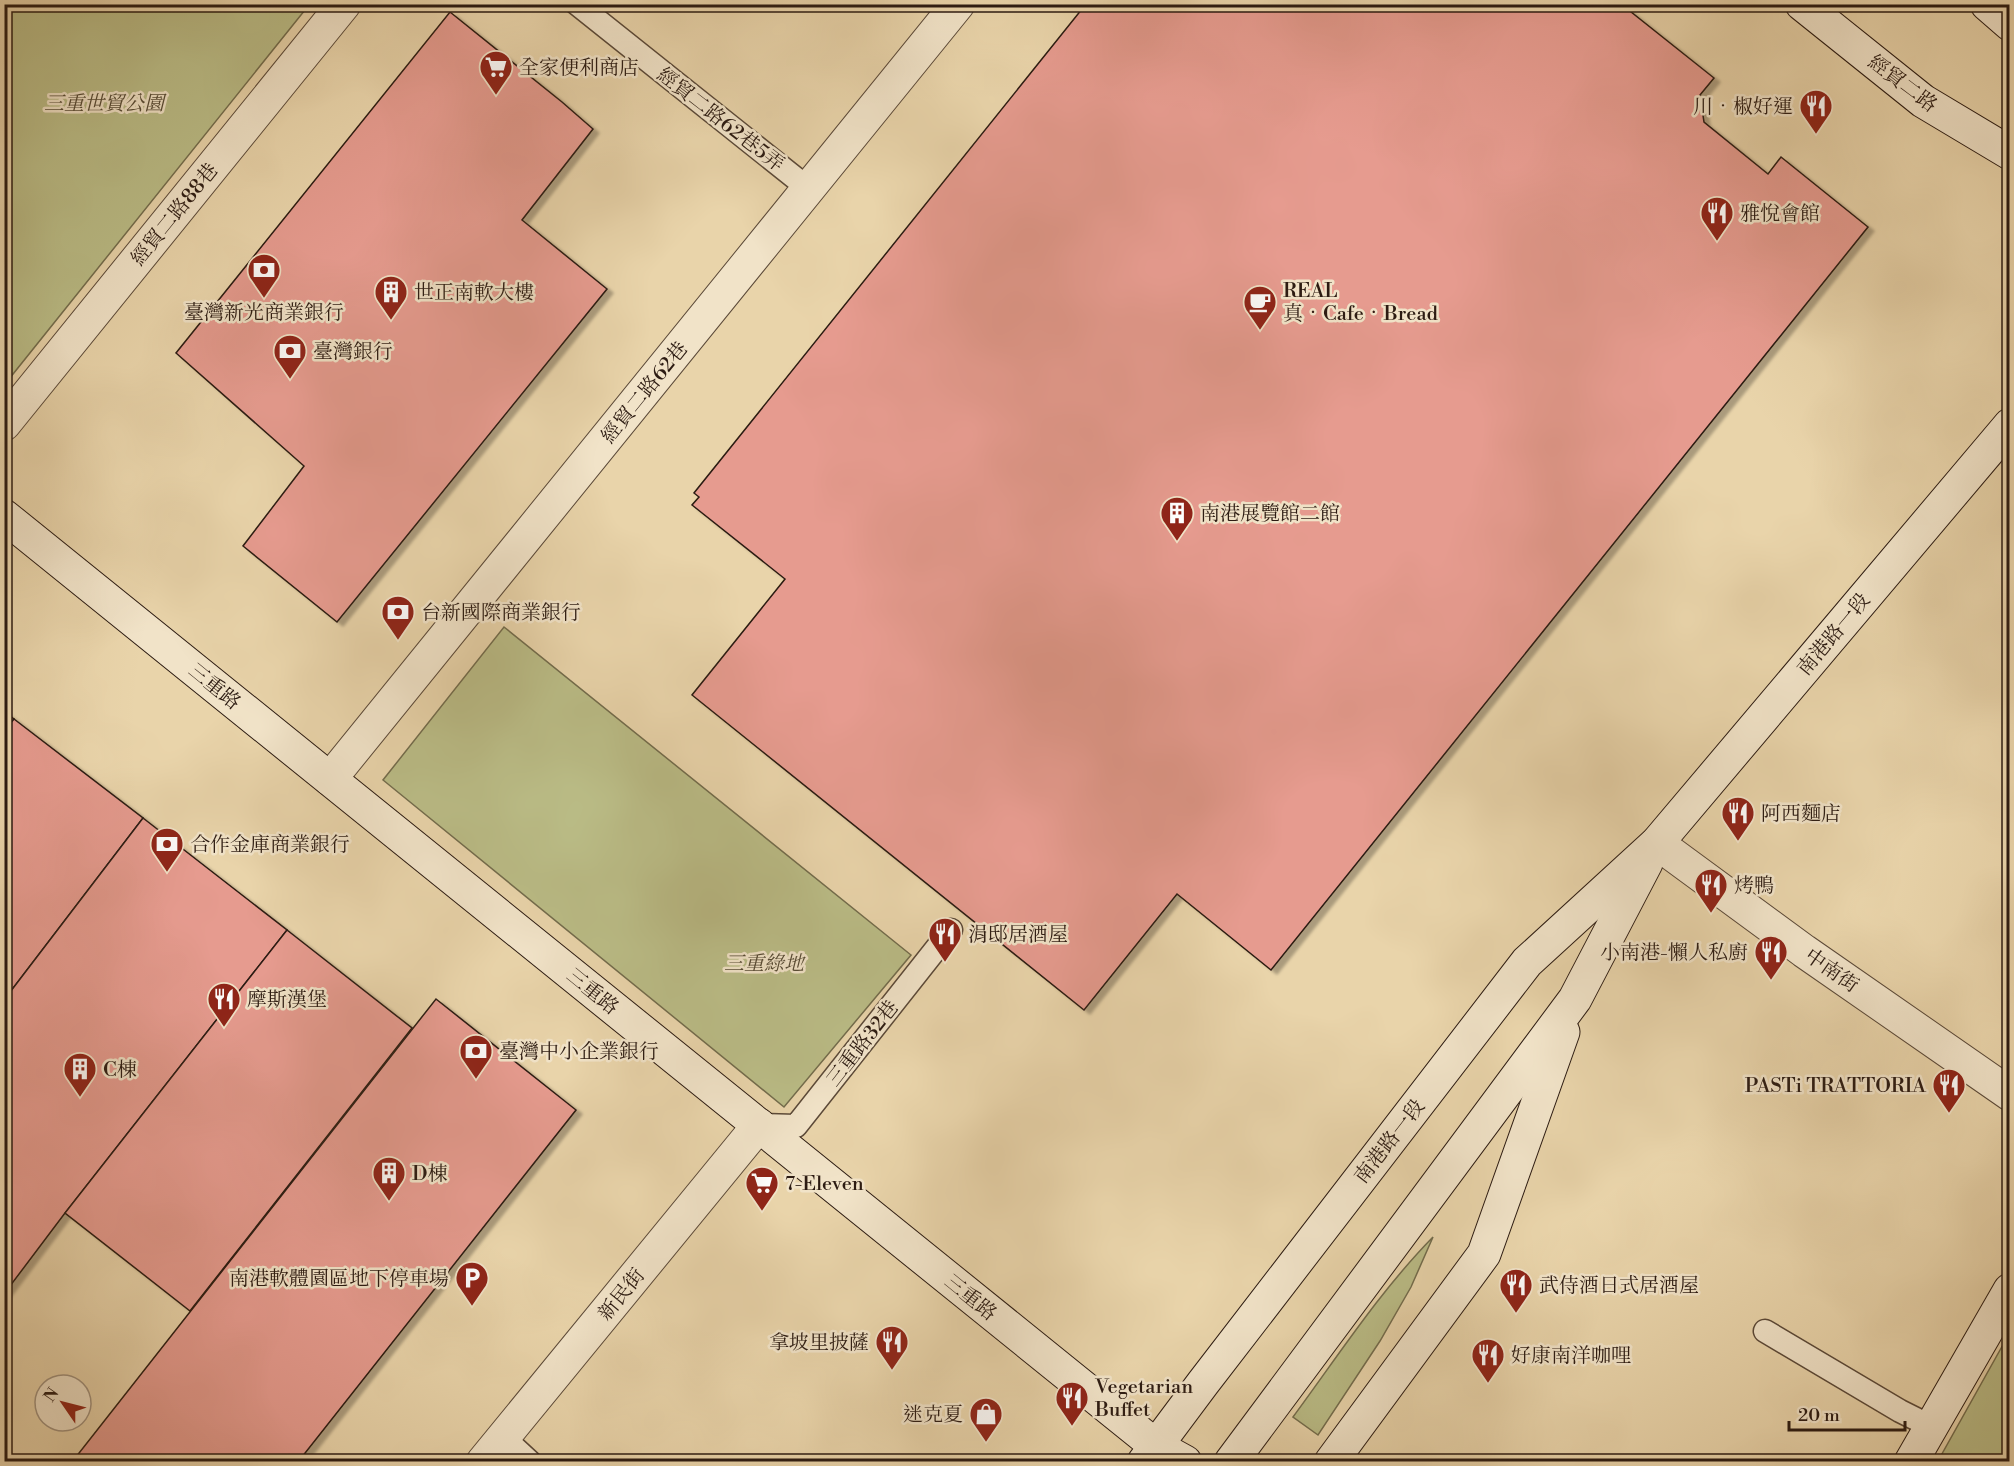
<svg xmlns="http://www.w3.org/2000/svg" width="2014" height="1466" viewBox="0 0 2014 1466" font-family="'Libre Bodoni','Noto Serif TC',serif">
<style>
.green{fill:#babc86;stroke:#736c4c;stroke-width:1.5}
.building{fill:#e69b8f;stroke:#2c1b12;stroke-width:1.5;filter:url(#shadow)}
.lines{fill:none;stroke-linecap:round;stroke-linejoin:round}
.lane-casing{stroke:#5b4938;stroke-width:25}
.street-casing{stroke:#5b4938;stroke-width:35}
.secondary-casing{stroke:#2c1b12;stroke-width:35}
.lane{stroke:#f1e3c8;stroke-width:22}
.street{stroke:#f1e3c8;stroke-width:33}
.secondary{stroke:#f1e3c8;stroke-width:33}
.labels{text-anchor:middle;stroke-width:5;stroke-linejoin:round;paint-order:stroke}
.poi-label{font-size:20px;fill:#2c1b12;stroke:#f1e3c8;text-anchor:start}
.street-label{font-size:20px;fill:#2c1b12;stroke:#f1e3c8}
.park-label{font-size:20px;font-style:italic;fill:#574b35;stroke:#f1e3c8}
</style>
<defs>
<filter id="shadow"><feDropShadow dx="6" dy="4" stdDeviation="1.5" flood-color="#0004"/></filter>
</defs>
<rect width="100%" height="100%" fill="#e9d4aa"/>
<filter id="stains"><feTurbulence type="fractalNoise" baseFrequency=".00333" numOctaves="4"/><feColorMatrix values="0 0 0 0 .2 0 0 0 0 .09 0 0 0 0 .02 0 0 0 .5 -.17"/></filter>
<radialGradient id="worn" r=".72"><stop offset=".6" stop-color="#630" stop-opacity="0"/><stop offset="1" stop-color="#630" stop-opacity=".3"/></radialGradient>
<g class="green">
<polygon points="5,4 309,5 5,384 4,5"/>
<polygon points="504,627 911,955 784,1107 383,780"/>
<path d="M1433 1237 1411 1287 1380 1341 1318 1435 1293 1417C1338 1356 1380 1291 1433 1237Z"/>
<polygon points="2009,1334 2010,1450 2004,1461 1938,1461"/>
</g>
<g class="building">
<polygon points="1086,4 1621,4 1714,78 1700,95 1704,122 1768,174 1781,157 1868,227 1271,970 1177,894 1084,1010 692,695 785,579 692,505 699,497 694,493"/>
<polygon points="450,12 562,102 593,129 522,220 607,289 337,622 243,546 304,466 176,353"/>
<polygon points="4,712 14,719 4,731"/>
<polygon points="14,719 143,818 4,1000 4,731"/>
<polygon points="143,818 287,930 65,1213 4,1294 4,1000"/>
<polygon points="287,930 412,1028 190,1311 65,1213"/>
<polygon points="436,999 576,1110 298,1462 72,1462"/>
</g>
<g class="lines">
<g class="lane-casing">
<g id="lane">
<polyline points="577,4 809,189"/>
<polyline points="759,1125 796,1126 951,930"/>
<polyline points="1765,1331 1900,1411 1930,1426"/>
<polyline points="503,1437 530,1462"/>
</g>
</g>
<g class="street-casing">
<g id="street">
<polyline points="4,424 344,4"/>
<polyline points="330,779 958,4"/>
<polyline points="1657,843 1804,951 2010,1094"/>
<polyline points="483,1462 759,1125"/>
</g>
</g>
<g class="secondary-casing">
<g id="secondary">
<polyline points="1802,4 1923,101 2010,153"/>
<polyline points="1987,4 2010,24"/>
<polyline points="4,516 1156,1446 1185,1462"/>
<polyline points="1144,1462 1203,1383 1527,962 1657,843 2010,425"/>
<polyline points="1231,1462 1575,999 1646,863"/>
<polyline points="1331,1462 1484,1254 1563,1032"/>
<polyline points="1911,1462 2010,1290"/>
</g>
</g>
<use href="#lane" class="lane"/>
<use href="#street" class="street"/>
<use href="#secondary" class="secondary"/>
</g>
<defs>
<g id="supermarket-pin" transform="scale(1.725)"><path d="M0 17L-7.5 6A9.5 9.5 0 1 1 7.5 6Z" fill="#8f2418" stroke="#f1e3c8"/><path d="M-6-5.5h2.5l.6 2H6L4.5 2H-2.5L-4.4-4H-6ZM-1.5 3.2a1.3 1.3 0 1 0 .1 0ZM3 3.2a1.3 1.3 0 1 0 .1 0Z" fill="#fff"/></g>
<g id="restaurant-pin" transform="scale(1.725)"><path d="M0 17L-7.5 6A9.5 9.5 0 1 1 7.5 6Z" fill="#8f2418" stroke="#f1e3c8"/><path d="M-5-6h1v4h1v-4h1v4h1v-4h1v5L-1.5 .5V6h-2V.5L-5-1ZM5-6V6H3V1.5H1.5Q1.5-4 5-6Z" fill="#fff"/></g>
<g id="bank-pin" transform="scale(1.725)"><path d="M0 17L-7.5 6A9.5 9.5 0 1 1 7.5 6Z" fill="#8f2418" stroke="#f1e3c8"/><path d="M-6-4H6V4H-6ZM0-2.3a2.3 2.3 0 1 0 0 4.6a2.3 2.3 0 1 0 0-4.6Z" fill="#fff"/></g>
<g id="building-pin" transform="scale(1.725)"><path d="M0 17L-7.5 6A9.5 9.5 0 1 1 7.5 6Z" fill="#8f2418" stroke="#f1e3c8"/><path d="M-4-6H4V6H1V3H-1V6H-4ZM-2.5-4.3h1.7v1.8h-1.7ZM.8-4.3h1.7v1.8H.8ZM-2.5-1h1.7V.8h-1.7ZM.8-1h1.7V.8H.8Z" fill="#fff"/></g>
<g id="cafe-pin" transform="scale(1.725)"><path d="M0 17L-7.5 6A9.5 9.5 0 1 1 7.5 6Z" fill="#8f2418" stroke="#f1e3c8"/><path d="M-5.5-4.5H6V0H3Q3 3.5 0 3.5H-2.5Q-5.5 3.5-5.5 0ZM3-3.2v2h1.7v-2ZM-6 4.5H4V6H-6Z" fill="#fff"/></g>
<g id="parking-pin" transform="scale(1.725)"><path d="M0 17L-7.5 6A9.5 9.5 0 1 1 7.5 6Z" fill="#8f2418" stroke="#f1e3c8"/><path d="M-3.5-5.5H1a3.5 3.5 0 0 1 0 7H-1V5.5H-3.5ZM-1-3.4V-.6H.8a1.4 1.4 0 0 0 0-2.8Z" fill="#fff"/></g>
<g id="shop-pin" transform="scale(1.725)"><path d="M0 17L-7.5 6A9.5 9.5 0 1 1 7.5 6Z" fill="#8f2418" stroke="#f1e3c8"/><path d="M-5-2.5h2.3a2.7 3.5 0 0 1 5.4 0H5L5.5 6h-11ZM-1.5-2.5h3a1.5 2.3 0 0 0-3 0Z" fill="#fff"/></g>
</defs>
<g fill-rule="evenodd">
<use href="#supermarket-pin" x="496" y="67"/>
<use href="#restaurant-pin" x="1816" y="106"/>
<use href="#restaurant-pin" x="1717" y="213"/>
<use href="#bank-pin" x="264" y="270"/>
<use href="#building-pin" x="391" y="292"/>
<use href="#cafe-pin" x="1260" y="302"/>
<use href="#bank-pin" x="290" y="351"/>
<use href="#building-pin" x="1177" y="513"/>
<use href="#bank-pin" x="398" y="612"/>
<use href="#restaurant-pin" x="1738" y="813"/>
<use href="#bank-pin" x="167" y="844"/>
<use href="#restaurant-pin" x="1711" y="885"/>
<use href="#restaurant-pin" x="945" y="934"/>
<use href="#restaurant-pin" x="1771" y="952"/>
<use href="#restaurant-pin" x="224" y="999"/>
<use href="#bank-pin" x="476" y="1051"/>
<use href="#building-pin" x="80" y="1069"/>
<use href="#restaurant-pin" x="1949" y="1085"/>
<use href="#building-pin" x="389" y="1173"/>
<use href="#supermarket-pin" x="762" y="1183"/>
<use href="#parking-pin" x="472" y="1278"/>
<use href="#restaurant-pin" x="1516" y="1285"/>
<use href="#restaurant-pin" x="892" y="1342"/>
<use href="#restaurant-pin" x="1488" y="1355"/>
<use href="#restaurant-pin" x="1072" y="1398"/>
<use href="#shop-pin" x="986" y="1414"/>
</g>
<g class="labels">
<g class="poi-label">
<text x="519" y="74">全家便利商店</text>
<text x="1793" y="113" text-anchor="end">川．椒好運</text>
<text x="1740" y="220">雅悅會館</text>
<text x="1283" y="297">REAL<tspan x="1283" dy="23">真‧Cafe‧Bread</tspan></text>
<text x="414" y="299">世正南軟大樓</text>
<text x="264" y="319" text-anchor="middle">臺灣新光商業銀行</text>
<text x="313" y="358">臺灣銀行</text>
<text x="1200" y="520">南港展覽館二館</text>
<text x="421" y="619">台新國際商業銀行</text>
<text x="1761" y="820">阿西麵店</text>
<text x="190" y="851">合作金庫商業銀行</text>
<text x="1734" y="892">烤鴨</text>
<text x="968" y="941">涓邸居酒屋</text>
<text x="1748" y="959" text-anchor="end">小南港-懶人私廚</text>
<text x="247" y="1006">摩斯漢堡</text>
<text x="499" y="1058">臺灣中小企業銀行</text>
<text x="103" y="1076">C棟</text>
<text x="1926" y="1092" text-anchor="end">PASTi TRATTORIA</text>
<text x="412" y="1180">D棟</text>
<text x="785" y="1190">7-Eleven</text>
<text x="449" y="1285" text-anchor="end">南港軟體園區地下停車場</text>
<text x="1539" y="1292">武侍酒日式居酒屋</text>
<text x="869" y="1349" text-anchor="end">拿坡里披薩</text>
<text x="1511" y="1362">好康南洋咖哩</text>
<text x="1095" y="1393">Vegetarian<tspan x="1095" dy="23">Buffet</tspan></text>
<text x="963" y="1421" text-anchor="end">迷克夏</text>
</g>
<g class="street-label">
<text transform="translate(1903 83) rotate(37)" y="7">經貿二路</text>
<text transform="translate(721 119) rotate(38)" y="7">經貿二路62巷5弄</text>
<text transform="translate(174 214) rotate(-51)" y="7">經貿二路88巷</text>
<text transform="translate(644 392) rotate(-51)" y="7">經貿二路62巷</text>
<text transform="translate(1833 634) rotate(-50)" y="7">南港路一段</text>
<text transform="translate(215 686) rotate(39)" y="7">三重路</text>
<text transform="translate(1832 970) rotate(35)" y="7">中南街</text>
<text transform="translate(593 991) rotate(39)" y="7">三重路</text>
<text transform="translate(862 1043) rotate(-52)" y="7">三重路32巷</text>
<text transform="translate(1389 1141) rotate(-52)" y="7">南港路一段</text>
<text transform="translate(621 1294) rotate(-51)" y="7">新民街</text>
<text transform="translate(971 1297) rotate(39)" y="7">三重路</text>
</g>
<g class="park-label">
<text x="104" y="110">三重世貿公園</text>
<text x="764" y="970">三重綠地</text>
</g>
</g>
<rect width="2014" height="1466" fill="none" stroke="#e9d4aa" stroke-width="24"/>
<rect x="6" y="6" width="2002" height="1454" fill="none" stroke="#2c1b12" stroke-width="3"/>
<rect x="12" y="12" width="1990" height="1442" fill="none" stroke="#2c1b12" stroke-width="1.5"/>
<g transform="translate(63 1403) rotate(305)"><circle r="28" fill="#f1e3c8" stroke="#a2937f" stroke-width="1.5"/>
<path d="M0-4.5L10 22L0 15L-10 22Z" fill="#8f2418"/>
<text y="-9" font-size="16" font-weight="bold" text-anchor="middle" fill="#2c1b12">N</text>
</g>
<path d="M1789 1421v9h116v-9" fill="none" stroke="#2c1b12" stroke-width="3"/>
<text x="1798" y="1421" font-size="18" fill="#2c1b12" stroke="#f1e3c8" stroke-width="4.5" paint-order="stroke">20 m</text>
<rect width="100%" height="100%" filter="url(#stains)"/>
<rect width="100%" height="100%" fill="url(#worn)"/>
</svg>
